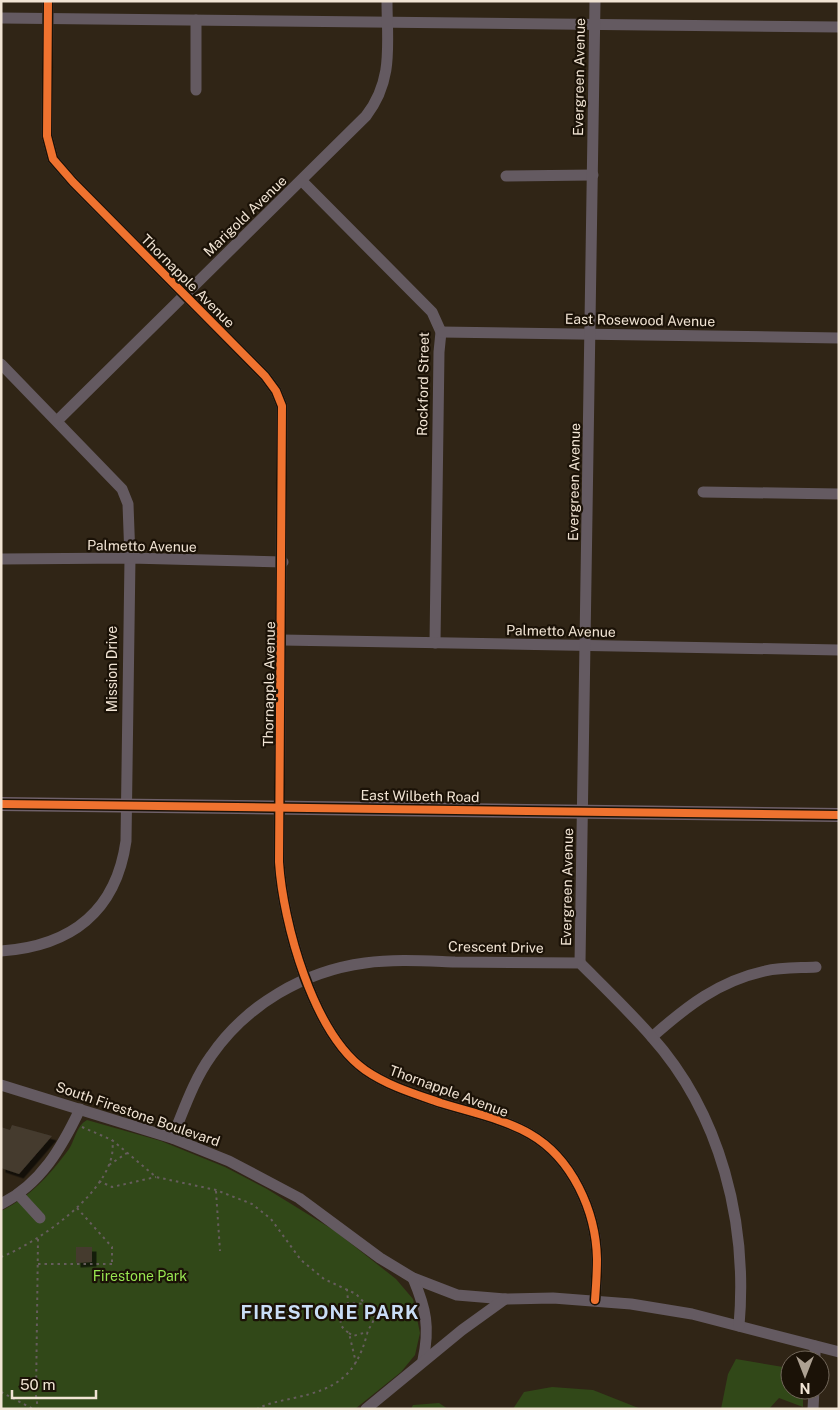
<svg xmlns="http://www.w3.org/2000/svg" width="840" height="1410" viewBox="0 0 840 1410" font-family="'Public Sans',sans-serif">
<style>
.green{fill:#314818}
.building{fill:#443b2f;filter:url(#shadow)}
.lines{fill:none;stroke-linecap:round;stroke-linejoin:round}
.path{stroke:#665d5d;stroke-width:2;stroke-dasharray:2.5 4;stroke-linecap:butt}
.minor{stroke:#645a61;stroke-width:11}
.major{stroke:#6f616a;stroke-width:14}
.cycleway-casing{stroke:#1b1207;stroke-width:11}
.cycleway{stroke:#ef722f;stroke-width:8}
.labels{text-anchor:middle;stroke-width:4.5;stroke-linejoin:round;paint-order:stroke}
.street-label{font-size:14px;fill:#f1e4d4;stroke:#1b1207}
.park-label{font-size:14px;fill:#98e651;stroke:#1b1207}
.district-label{font-size:19px;font-weight:bold;letter-spacing:1px;fill:#c9ddf6;stroke:#1b1207}
</style>
<defs>
<filter id="shadow"><feDropShadow dx="4.5" dy="4.5" stdDeviation="0" flood-color="#0009"/></filter>
</defs>
<rect width="100%" height="100%" fill="#302516"/>
<g class="green">
<path d="M87 1120 161 1141 225 1167 267 1189 335 1231 396 1279 413 1299 420 1333 415 1355 401 1372 355 1409H1V1211C31 1196 49 1176 69 1149 75 1140 76 1126 87 1120Z"/>
<polygon points="736,1359 783,1367 790,1375 790,1390 803,1390 803,1407 779,1398 769,1409 721,1409 728,1374"/>
<polygon points="552,1387 593,1390 641,1409 513,1409 524,1392"/>
<polygon points="439,1403 448,1409 411,1409 413,1405"/>
</g>
<g class="building">
<polygon points="12,1125 52,1136 19,1174 1,1168 1,1127 10,1130"/>
<polygon points="76,1247 92,1247 92,1262 76,1263"/>
</g>
<g class="lines">
<g class="path">
<path d="M82 1127 112 1140 156 1177 216 1190 252 1204 271 1219 301 1260 324 1279 356 1294 374 1313C374 1326 369 1325 367 1334 356 1377 335 1389 294 1398 281 1401 268 1403 257 1409"/>
<polyline points="109,1165 127,1153"/>
<polyline points="99,1181 112,1187 156,1177"/>
<polyline points="216,1191 220,1251"/>
<polyline points="77,1208 112,1247 112,1264"/>
<polyline points="38,1239 36,1396 38,1409"/>
<path d="M1 1257C38 1243 121 1186 112 1140"/>
<polyline points="38,1264 115,1264"/>
<path d="M347 1289C347 1294 349 1302 347 1306 343 1318 334 1323 349 1333L356 1363"/>
<polyline points="347,1306 352,1303 366,1304"/>
<polyline points="349,1333 353,1336 367,1332"/>
<polyline points="1,1392 33,1409"/>
</g>
<g class="minor">
<path d="M48 1 47 136 53 159 73 182 265 376 276 391 282 406 279 862C283 923 313 1033 365 1070 388 1086 415 1094 441 1103 470 1112 504 1119 530 1134 572 1158 596 1211 597 1259 597 1273 596 1287 595 1300"/>
<polyline points="1,18 839,27"/>
<polyline points="196,90 196,20"/>
<polyline points="506,176 593,175"/>
<polyline points="302,181 432,312 441,332 439,352 435,643"/>
<polyline points="441,332 839,338"/>
<path d="M1 364 122 489 128 504 130 558 126 841C116 912 71 946 1 951"/>
<path d="M58 420 366 116C394 80 387 44 387 1"/>
<polyline points="703,492 839,494"/>
<polyline points="1,559 130,558 283,562"/>
<polyline points="282,640 839,650"/>
<polyline points="580,963 595,1"/>
<path d="M652 1037C687 1006 719 981 765 971 781 967 799 968 816 967"/>
<polyline points="1,1085 172,1138 229,1161 299,1198 380,1258 413,1278 457,1295 505,1299 553,1298 631,1304 692,1314 839,1352"/>
<path d="M172 1138C184 1110 193 1081 211 1056 246 1005 304 971 365 963 395 959 425 961 455 962 497 962 539 963 580 963 604 987 629 1011 651 1036 721 1114 748 1223 739 1326"/>
<polyline points="18,1194 40,1218"/>
<path d="M1 1204C41 1184 62 1147 80 1109"/>
<path d="M413 1278C426 1309 430 1327 423 1360"/>
<polyline points="815,1360 815,1346"/>
<polyline points="366,1409 462,1330 505,1299"/>
<polyline points="813,1409 814,1390"/>
</g>
<polyline class="major" points="1,804 839,815"/>
<g class="cycleway-casing">
<g id="cycleway">
<path d="M48 1 47 136 53 159 73 182 265 376 276 391 282 406 279 862C283 923 313 1033 365 1070 388 1086 415 1094 441 1103 470 1112 504 1119 530 1134 572 1158 596 1211 597 1259 597 1273 596 1287 595 1300"/>
<polyline points="1,804 839,815"/>
</g>
</g>
<use href="#cycleway" class="cycleway"/>
</g>
<g class="labels">
<g class="street-label">
<text transform="translate(579 77) rotate(-89)" y="5">Evergreen Avenue</text>
<text transform="translate(245 216) rotate(-44)" y="5">Marigold Avenue</text>
<text transform="translate(188 281) rotate(45)" y="5">Thornapple Avenue</text>
<text transform="translate(640 320) rotate(1)" y="5">East Rosewood Avenue</text>
<text transform="translate(423 384) rotate(-89)" y="5">Rockford Street</text>
<text transform="translate(574 482) rotate(-89)" y="5">Evergreen Avenue</text>
<text transform="translate(142 546) rotate(1)" y="5">Palmetto Avenue</text>
<text transform="translate(561 631) rotate(1)" y="5">Palmetto Avenue</text>
<text transform="translate(112 669) rotate(-90)" y="5">Mission Drive</text>
<text transform="translate(269 684) rotate(-89)" y="5">Thornapple Avenue</text>
<text transform="translate(420 796) rotate(1)" y="5">East Wilbeth Road</text>
<text transform="translate(567 887) rotate(-89)" y="5">Evergreen Avenue</text>
<text transform="translate(496 947) rotate(1)" y="5">Crescent Drive</text>
<text transform="translate(449 1091) rotate(20)" y="5">Thornapple Avenue</text>
<text transform="translate(138 1114) rotate(19)" y="5">South Firestone Boulevard</text>
</g>
<g class="park-label">
<text x="140" y="1281">Firestone Park</text>
</g>
<g class="district-label">
<text x="330" y="1319">FIRESTONE PARK</text>
</g>
</g>
<rect width="840" height="1410" fill="none" stroke="#f1e4d4" stroke-width="5"/>
<g transform="translate(805 1375) rotate(180)"><circle r="24" fill="#1b1207" stroke="#716659"/>
<path d="M0-4L9 19L0 12L-9 19Z" fill="#ada192"/>
<text y="-8" font-size="14" font-weight="bold" text-anchor="middle" fill="#f1e4d4">N</text>
</g>
<path d="M12 1390v8h84v-8" fill="none" stroke="#f1e4d4" stroke-width="2.5"/>
<text x="20" y="1390" font-size="15" fill="#f1e4d4" stroke="#1b1207" stroke-width="4" paint-order="stroke">50 m</text>
</svg>
